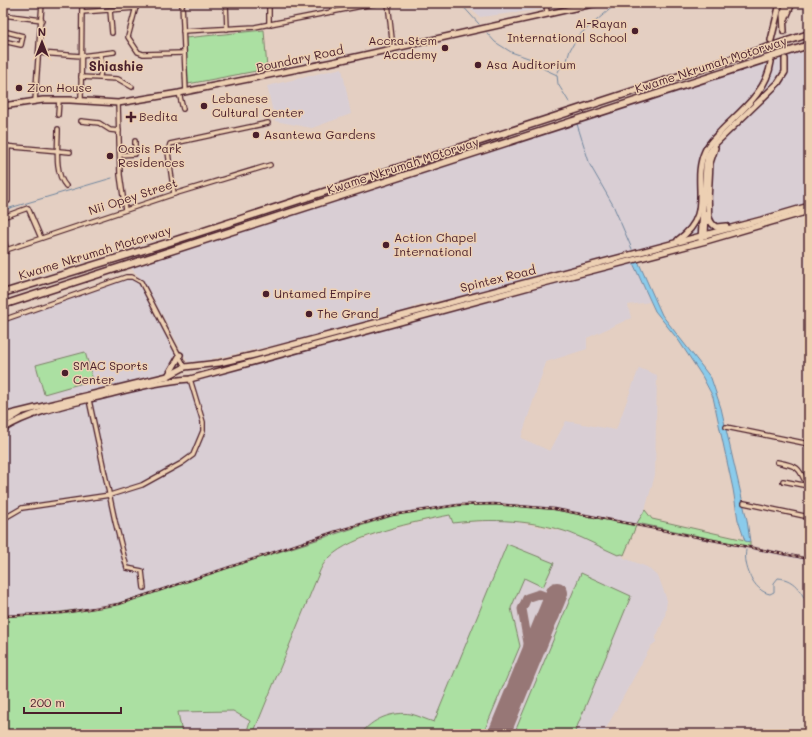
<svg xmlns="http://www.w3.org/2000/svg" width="812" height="737" viewBox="0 0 812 737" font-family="Mali,sans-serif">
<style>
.built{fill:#d9ced4}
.green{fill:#abe0a2;stroke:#7a8066}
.water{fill:#8acbeb;stroke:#70869e}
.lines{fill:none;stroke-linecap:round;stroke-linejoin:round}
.stream{stroke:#70869e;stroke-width:1}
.taxiway{stroke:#977776;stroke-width:9}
.runway{stroke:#977776;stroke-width:22}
.secondary-tunnel{stroke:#c5aca4;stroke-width:5;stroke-dasharray:5 2.5;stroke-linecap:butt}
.minor-casing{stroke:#4a1f2b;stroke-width:6}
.secondary-casing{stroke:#4a1f2b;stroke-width:8}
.motorway-casing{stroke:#4a1f2b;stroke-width:9}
.minor{stroke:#edd0b3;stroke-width:3.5}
.secondary{stroke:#edd0b3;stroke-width:5}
.motorway{stroke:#edd0b3;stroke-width:6}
.rail-casing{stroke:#4a1f2b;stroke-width:2.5}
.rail{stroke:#edd0b3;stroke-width:1;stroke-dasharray:3;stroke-linecap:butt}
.poi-dot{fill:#4a1f2b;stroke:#edd0b3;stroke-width:1.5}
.labels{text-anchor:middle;stroke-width:3;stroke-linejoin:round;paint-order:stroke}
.poi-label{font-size:12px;fill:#4a1f2b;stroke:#edd0b3;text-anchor:start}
.street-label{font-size:12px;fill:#4a1f2b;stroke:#edd0b3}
.neighbourhood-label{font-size:13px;font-weight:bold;fill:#4a1f2b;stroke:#edd0b3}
</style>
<rect width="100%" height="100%" fill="#e4cfc2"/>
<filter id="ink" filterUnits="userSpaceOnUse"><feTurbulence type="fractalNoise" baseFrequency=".025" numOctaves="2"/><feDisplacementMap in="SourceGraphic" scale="8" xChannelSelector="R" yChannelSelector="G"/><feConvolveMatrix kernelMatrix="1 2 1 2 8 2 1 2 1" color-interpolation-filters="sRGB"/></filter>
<g filter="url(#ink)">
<g class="built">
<polygon points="463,3 545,3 545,9 480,17"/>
<polygon points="809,51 809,203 447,300 439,300 416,306 408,310 299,340 202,361 188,362 144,282 130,267 775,58"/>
<polygon points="342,68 351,114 312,128 275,121 267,86"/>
<polygon points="633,263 650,302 628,305 631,318 587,338 587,349 546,362 521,438 550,451 566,421 616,430 639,368 657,375 655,475 645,510 638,523 809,558 809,561 551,509 515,505 456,505 395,515 109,606 44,614 3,617 3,433 12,425 26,419 140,389 198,380 199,377"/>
<polygon points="129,278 137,280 140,284 176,353 167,372 137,379 125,385 67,395 3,414 3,322"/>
<polygon points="450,515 454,523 507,520 571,533 622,553 624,558 647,567 659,578 667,600 665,617 656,637 656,642 651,646 603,734 253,734 319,573 328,558 343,547 384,531"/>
<polygon points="233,711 250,721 246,734 182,734 178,712"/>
</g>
<g class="green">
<polygon points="264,30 267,69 188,84 185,38"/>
<polygon points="85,352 93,380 44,394 36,365"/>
<path d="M456 505H515L551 509 636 526 624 555 622 554 618 555C602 548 586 539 570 533 533 520 492 518 453 523L450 515C418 521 351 535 329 558 324 562 321 568 319 573L253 734H246L250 721 233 711 178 712 182 734H3V617L44 614 109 606 395 515Z"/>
<polygon points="645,510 652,519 745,540 750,542 750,547 637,523"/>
<path d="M507 544 554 563 543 587 524 578 511 608 520 646 483 734 475 731 472 734H423L404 730 385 734H361C372 719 392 711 411 714 419 716 427 720 434 722Z"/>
<polygon points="581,573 631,596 574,734 514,734"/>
</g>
<polygon class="water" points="638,261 662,315 711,378 721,408 747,520 750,542 745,541 738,520 733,489 713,397 702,376 679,341 655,311 633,263"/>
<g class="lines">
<g class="stream">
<polyline points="460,3 479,24"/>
<polyline points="487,33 495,42 511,52 534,60 544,69 557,75 558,84 569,102"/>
<polyline points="557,74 560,68 566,64 570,50 578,36 615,5"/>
<polyline points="577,124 590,165 613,205 632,249"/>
<polyline points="3,210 112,178"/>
<path d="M746 550C743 565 753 591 770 594L774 592V583L778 578C796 579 804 595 809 610"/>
</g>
<g class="taxiway">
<path d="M526 668 528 643 522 609 527 598 539 594 552 599C565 616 546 626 538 639"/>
<polyline points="498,734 501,729"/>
</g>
<polyline class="runway" points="499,734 557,593"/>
<g class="secondary-tunnel">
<polyline points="784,31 785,56"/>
<polyline points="771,61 771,43"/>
</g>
<g class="minor-casing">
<g id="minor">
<polyline points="137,3 128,37 138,52 143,54 184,53"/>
<polyline points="182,3 186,92"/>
<polyline points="226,3 227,29"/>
<polyline points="269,3 269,25"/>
<polyline points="333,3 333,12"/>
<polyline points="388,3 393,48"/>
<polyline points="546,3 547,14"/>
<polyline points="110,10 112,33"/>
<polyline points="82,12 136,8"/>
<polyline points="3,15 42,20"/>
<polyline points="3,31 23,36 21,45 3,41"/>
<polyline points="183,31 255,27 377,3"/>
<polyline points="3,38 5,31"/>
<polyline points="40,53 81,56 114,52"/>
<polyline points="100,76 102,65 100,55"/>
<polyline points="81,77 118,79 132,87"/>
<polyline points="179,93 183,109"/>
<polyline points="81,100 82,3"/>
<polyline points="35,101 42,3"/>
<polyline points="118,103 120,175 125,210"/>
<polyline points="58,115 59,100"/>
<polyline points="81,121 99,123 110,130 119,131"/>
<path d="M58 129C58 147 54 173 66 186"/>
<polyline points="3,146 70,152"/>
<polyline points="8,146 8,201"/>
<polyline points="120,155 135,154 135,141"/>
<polyline points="174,194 168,152 170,144 268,123"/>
<polyline points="3,217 28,208 41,238"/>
<polyline points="3,237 7,251"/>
<polyline points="3,251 174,194 270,165"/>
<polyline points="3,320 126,277 132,277 141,282 185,367"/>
<polyline points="89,400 115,521 127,568 142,571 144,588"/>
<polyline points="726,427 809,444"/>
<path d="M777 462C797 466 799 466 807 486"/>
<polyline points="783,481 808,486"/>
<polyline points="744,503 809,517"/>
<polyline points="3,519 22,508 110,495 142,485 182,463 193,455 203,431 203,422 190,379"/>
</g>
</g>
<g class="secondary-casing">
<g id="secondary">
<polyline points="785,20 792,3"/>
<polyline points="784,31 783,14 787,3"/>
<polyline points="771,40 780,3"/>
<polyline points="3,106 43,100 70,100 118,103 179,93 333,62 597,3"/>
<path d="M708 198C710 209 705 220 716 227L726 226"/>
<polyline points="708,201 710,163 715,148"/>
<polyline points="705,236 706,214"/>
<polyline points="701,239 706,166 708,155 715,144 778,83 785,72 785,59"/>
<path d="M678 240C716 213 690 184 705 151 709 142 716 137 722 130 742 110 767 91 771 62"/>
<polyline points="168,376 180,355"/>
<polyline points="3,416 168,376 185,367 219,363 254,355 761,220 809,206"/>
<polyline points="3,423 20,413"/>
<path d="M3 429C32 411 70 404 102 396 131 389 160 381 190 379L544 283 706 241 809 211"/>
</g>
</g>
<g class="motorway-casing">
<g id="motorway">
<polyline points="3,293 170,242 809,34"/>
<polyline points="3,305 809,45"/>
</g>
</g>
<use href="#minor" class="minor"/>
<use href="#secondary" class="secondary"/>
<use href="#motorway" class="motorway"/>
<g class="rail-casing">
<polyline id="rail" points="3,616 63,613 119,604 334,532 392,515 458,505 494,504 555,509 809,559"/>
</g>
<use href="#rail" class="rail"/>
</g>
</g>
<g class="poi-dot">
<circle cx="635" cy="31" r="4"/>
<circle cx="445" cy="48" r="4"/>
<circle cx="478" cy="65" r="4"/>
<circle cx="19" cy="88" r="4"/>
<circle cx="204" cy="106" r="4"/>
<path d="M129 111h4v4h4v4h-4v4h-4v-4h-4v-4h4z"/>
<circle cx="256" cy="135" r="4"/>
<circle cx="110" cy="156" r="4"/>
<circle cx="386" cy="245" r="4"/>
<circle cx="266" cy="294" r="4"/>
<circle cx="309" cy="314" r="4"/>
<circle cx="65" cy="373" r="4"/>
</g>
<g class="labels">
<g class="poi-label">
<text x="627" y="28" text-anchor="end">Al-Rayan<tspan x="627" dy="14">International School</tspan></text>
<text x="437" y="45" text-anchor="end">Accra Stem<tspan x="437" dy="14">Academy</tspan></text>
<text x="486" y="69">Asa Auditorium</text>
<text x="27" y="92">Zion House</text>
<text x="212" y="103">Lebanese<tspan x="212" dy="14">Cultural Center</tspan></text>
<text x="139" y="121">Bedita</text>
<text x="264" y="139">Asantewa Gardens</text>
<text x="118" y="153">Oasis Park<tspan x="118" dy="14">Residences</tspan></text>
<text x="394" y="242">Action Chapel<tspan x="394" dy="14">International</tspan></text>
<text x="274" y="298">Untamed Empire</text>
<text x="317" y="318">The Grand</text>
<text x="73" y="370">SMAC Sports<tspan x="73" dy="14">Center</tspan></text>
</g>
<g class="street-label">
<text transform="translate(300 59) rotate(-12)" y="4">Boundary Road</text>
<text transform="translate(711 65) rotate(-18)" y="4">Kwame Nkrumah Motorway</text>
<text transform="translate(403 166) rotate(-18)" y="4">Kwame Nkrumah Motorway</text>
<text transform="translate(133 197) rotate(-18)" y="4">Nii Opey Street</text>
<text transform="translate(95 253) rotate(-17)" y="4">Kwame Nkrumah Motorway</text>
<text transform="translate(498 279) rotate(-14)" y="4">Spintex Road</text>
</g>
<g class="neighbourhood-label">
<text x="116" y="71">Shiashie</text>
</g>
</g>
<rect width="812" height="737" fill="none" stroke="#edd0b3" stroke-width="16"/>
<rect x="8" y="8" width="796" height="721" fill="none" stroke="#4a1f2b" stroke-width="1.5" filter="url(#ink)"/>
<g transform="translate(42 42)" stroke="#edd0b3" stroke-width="3" paint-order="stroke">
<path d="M0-3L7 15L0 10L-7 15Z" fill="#4a1f2b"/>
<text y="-6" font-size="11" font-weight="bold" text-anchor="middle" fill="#4a1f2b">N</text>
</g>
<path d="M24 707v6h97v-6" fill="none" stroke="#4a1f2b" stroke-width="2"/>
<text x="30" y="707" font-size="12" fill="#4a1f2b" stroke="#edd0b3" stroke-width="3" paint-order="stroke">200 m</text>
</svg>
